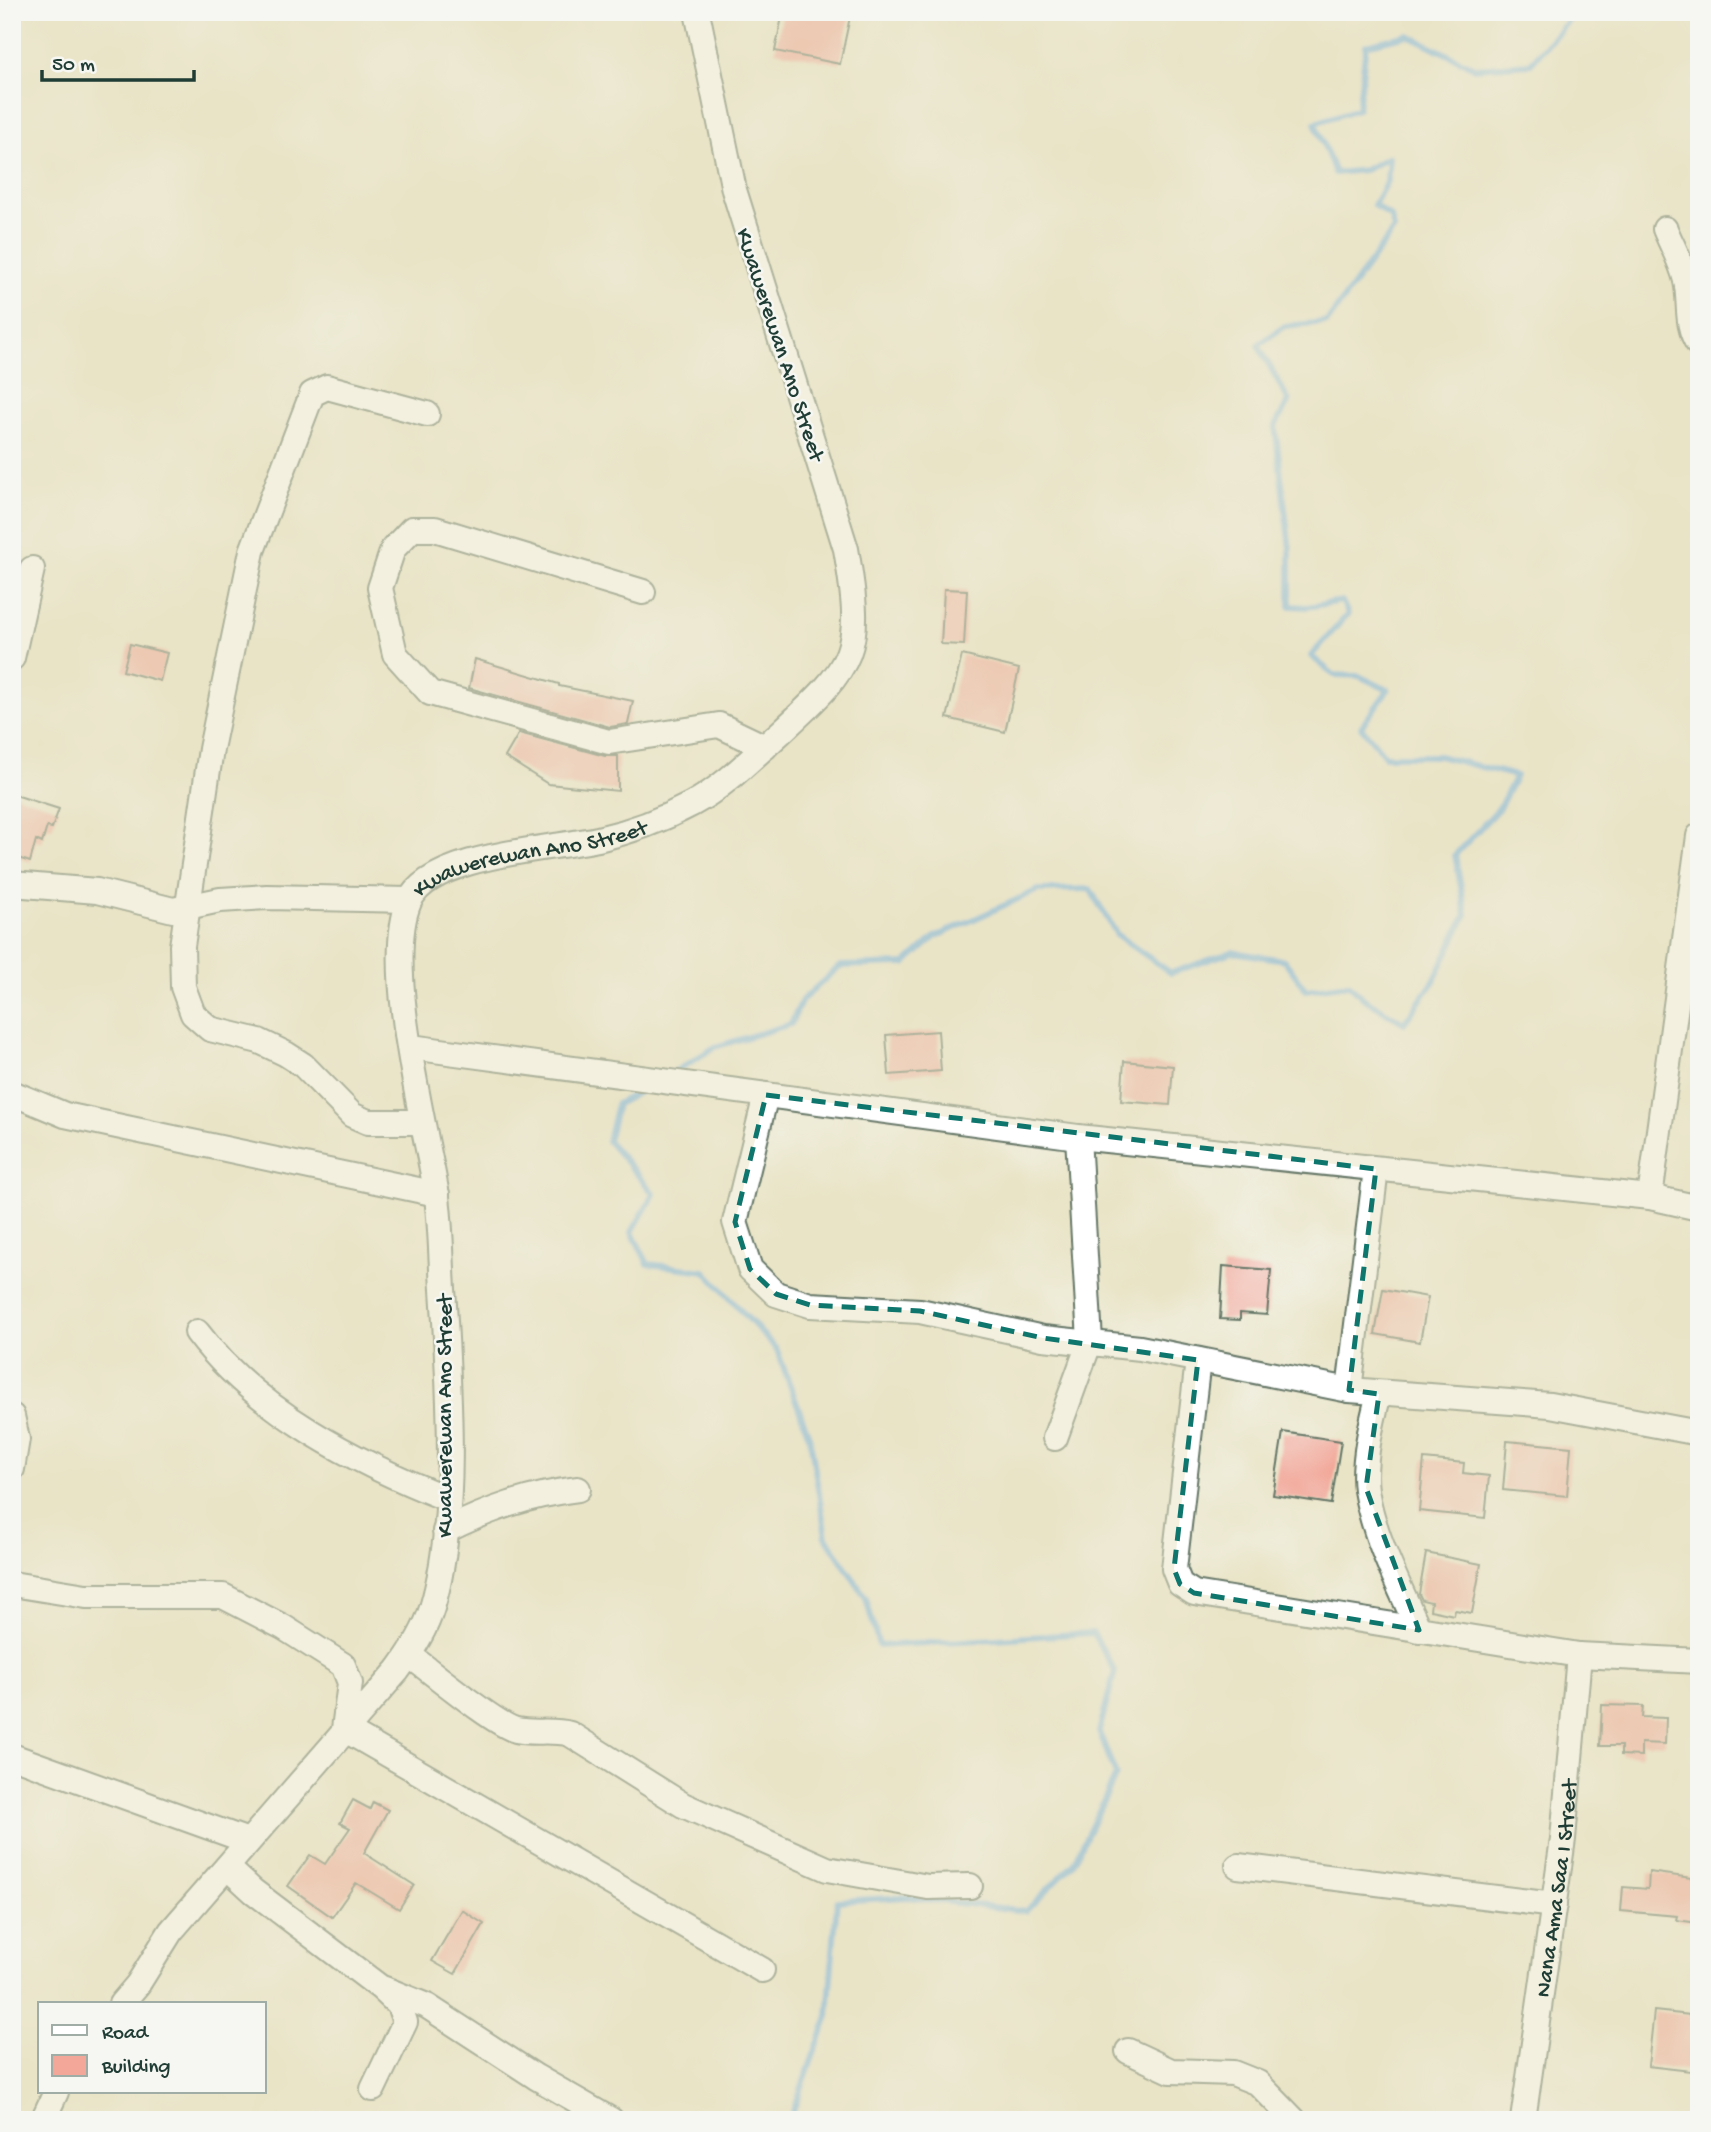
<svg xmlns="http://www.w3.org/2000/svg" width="1711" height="2132" viewBox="0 0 1711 2132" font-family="'Gochi Hand',sans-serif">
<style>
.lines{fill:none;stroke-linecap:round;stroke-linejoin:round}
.stream{stroke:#6daee1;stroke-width:6}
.building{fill:#f2a799}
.minor-casing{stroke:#667767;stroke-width:28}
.minor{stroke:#fff;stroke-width:24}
.marked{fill:none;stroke:#0f766e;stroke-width:5;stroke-dasharray:14 9;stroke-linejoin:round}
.labels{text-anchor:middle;stroke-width:5;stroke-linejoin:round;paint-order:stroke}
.street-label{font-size:23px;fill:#1f3d34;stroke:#f6f6f2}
</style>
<rect width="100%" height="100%" fill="#f6f6f2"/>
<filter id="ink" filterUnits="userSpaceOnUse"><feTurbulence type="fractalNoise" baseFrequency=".0143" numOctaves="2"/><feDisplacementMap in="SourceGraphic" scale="14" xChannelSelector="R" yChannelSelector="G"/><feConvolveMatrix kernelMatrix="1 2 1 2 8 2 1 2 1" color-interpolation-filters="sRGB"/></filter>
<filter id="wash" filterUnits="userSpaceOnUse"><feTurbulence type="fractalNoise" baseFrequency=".00686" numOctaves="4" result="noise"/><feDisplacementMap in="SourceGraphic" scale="28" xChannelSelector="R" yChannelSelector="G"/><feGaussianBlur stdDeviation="1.57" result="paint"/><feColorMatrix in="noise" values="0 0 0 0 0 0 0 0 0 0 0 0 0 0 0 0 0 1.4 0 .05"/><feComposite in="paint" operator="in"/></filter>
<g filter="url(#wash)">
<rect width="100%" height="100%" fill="#e9e4c6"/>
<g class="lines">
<g class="stream">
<polyline points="671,1074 715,1047 791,1024 802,1000 840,966 905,964 935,937 1038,890 1090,889 1117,935 1171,973 1232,952 1284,960 1306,990 1349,984 1363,998 1404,1023 1434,981 1466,914 1455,855 1499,808 1516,776 1439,756 1385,756 1361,727 1388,690 1359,676 1334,675 1311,656 1348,614 1342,601 1307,607 1290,606 1290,550 1275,426 1289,401 1258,345 1285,326 1327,322 1394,229 1391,217 1374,205 1387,181 1389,157 1365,170 1335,173 1315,123 1358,109 1366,45 1408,35 1475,68 1530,64 1576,12"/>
<polyline points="646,1088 617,1104 608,1141 654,1194 632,1232 648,1264 705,1271 777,1350 810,1439 826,1537 866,1598 879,1646 1093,1633 1115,1671 1099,1732 1116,1775 1073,1864 1026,1911 908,1897 837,1901 828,2016 792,2114 783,2120"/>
</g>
</g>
<g id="blocks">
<g class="building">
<polygon points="783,12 851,12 840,64 775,51"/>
<polygon points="944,589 967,590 964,645 941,644"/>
<polygon points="130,644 167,653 160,681 123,671"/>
<polygon points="962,655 1019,669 1005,732 947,718"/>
<polygon points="475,659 559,684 559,686 633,701 628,724 610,727 469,688"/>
<polygon points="519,733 605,756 618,756 618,791 548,784 505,757"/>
<polygon points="12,794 59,809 52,828 47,827 42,843 36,840 30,862 12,856"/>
<polygon points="938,1031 941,1071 889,1075 886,1035"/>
<polygon points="1124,1061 1173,1066 1170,1105 1121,1101"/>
<polygon points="1223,1266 1271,1270 1267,1315 1240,1313 1240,1320 1220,1319"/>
<polygon points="1383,1289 1428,1297 1420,1342 1375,1334"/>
<polygon points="1283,1432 1341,1441 1331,1504 1273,1495"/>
<polygon points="1507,1441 1571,1447 1567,1496 1503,1490"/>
<polygon points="1424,1459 1464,1463 1463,1473 1489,1476 1485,1518 1419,1511"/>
<polygon points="1426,1553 1481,1564 1472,1613 1455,1610 1454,1615 1430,1610 1431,1602 1422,1600 1419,1594"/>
<polygon points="1602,1705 1643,1706 1642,1717 1666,1718 1665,1744 1641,1743 1641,1756 1621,1755 1621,1746 1600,1746"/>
<polygon points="353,1800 370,1809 373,1802 388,1810 364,1853 414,1885 399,1909 356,1883 332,1917 288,1886 310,1855 325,1864 350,1828 340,1823"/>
<polygon points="1649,1872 1699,1879 1699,1923 1676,1920 1677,1916 1621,1911 1623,1887 1648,1889"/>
<polygon points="462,1910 484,1924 455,1974 432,1961"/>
<polygon points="1654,2011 1699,2016 1699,2072 1648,2066"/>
</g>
</g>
</g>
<g filter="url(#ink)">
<use href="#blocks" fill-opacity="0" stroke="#667767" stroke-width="2"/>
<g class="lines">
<g class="minor-casing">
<g id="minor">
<path d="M1665 229C1672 246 1682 263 1686 281 1691 302 1685 325 1699 345"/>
<polyline points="643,592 435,529 412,529 393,549 380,588 395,654 430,693 609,742 719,725 765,747"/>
<polyline points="12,658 32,569"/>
<polyline points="12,884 97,891 173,910 220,900 267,897 409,900"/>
<polyline points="411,1047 1078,1137 1650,1197 1699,1208"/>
<polyline points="12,1093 65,1115 437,1194"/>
<polyline points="766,1095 735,1222 750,1269 776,1294 810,1305 920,1311 1043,1338 1140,1348 1349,1390 1550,1405 1699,1433"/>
<polyline points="422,1122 368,1122 352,1115 303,1065 286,1054 259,1041 210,1029 193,1014 183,987 182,946 211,749 252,551 312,394 327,387 427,414"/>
<polyline points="1650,1197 1699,836"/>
<path d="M197 1332C257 1412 357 1463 448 1499"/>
<polyline points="1198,1360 1174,1569 1180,1584 1194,1593 1579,1655 1699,1661"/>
<polyline points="1349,1390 1376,1169"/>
<path d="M1379 1394C1372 1420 1362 1463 1366 1490 1374 1538 1399 1586 1419 1630"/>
<polyline points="12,1416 17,1439 12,1469"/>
<polyline points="1055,1438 1090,1341 1078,1137"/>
<path d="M445 1531C489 1509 529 1495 578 1489"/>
<polyline points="12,1584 86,1596 223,1596 283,1627 343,1665 350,1683 344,1729 762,1970"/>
<path d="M409 1655C431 1671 494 1724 516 1730 534 1734 552 1729 570 1734L683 1805 827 1869 928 1887 970 1886"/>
<polyline points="12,1756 248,1841"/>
<polyline points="1238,1866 1554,1905"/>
<polyline points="228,1868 253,1891 381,1988 399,2005 405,2022 373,2089"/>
<polyline points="385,1989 427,2006 536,2077 611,2120"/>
<path id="s1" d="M121 2004 138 1984 171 1931 398 1670C412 1651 425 1631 432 1608 459 1518 449 1384 443 1289 441 1257 441 1222 436 1190 424 1122 383 963 409 902 429 854 552 849 598 839 629 832 664 819 692 804 725 786 752 758 780 733 856 663 864 652 846 549L734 190 697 12"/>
<polyline points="1128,2051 1171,2071 1233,2073 1258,2083 1294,2120"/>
<polyline points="43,2120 56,2092"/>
<path id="s2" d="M1523 2120 1563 1839 1579 1655"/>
</g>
</g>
<use href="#minor" class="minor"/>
</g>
</g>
<path d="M0 0H1711V2132H0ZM766 1095 1376 1169 1349 1390 1379 1394 1366 1488 1419 1630 1194 1593 1180 1584 1174 1569 1198 1360 1043 1338 920 1311 810 1305 776 1294 750 1269 735 1222Z" fill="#e9e4c6" fill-opacity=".55" fill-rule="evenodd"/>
<path class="marked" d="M766 1095 1376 1169 1349 1390 1379 1394 1366 1488 1419 1630 1194 1593 1180 1584 1174 1569 1198 1360 1043 1338 920 1311 810 1305 776 1294 750 1269 735 1222Z"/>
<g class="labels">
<g class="street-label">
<text transform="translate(782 344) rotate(72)" y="8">Kwawerewan Ano Street</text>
<text dy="8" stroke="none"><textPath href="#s1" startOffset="1351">Kwawerewan Ano Street</textPath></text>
<text transform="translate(443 1416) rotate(-90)" y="8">Kwawerewan Ano Street</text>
<text dy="8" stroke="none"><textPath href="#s2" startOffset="234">Nana Ama Saa I Street</textPath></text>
</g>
</g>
<rect width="1711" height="2132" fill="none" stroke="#f6f6f2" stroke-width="42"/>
<rect x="38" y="2002" width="228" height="91" fill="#f6f6f2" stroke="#a0aca6" stroke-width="2"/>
<rect x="52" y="2025" width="35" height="10" fill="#ffffff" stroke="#a0aca6" stroke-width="2"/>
<text x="102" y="2038" font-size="21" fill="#1f3d34">Road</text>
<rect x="52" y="2055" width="35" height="21" fill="#f2a799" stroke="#a0aca6" stroke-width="2"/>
<text x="102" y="2072" font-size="21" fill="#1f3d34">Building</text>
<path d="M42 70v10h152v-10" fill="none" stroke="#1f3d34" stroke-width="3.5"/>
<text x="52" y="70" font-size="21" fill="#1f3d34" stroke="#f6f6f2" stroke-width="5" paint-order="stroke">50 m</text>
</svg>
